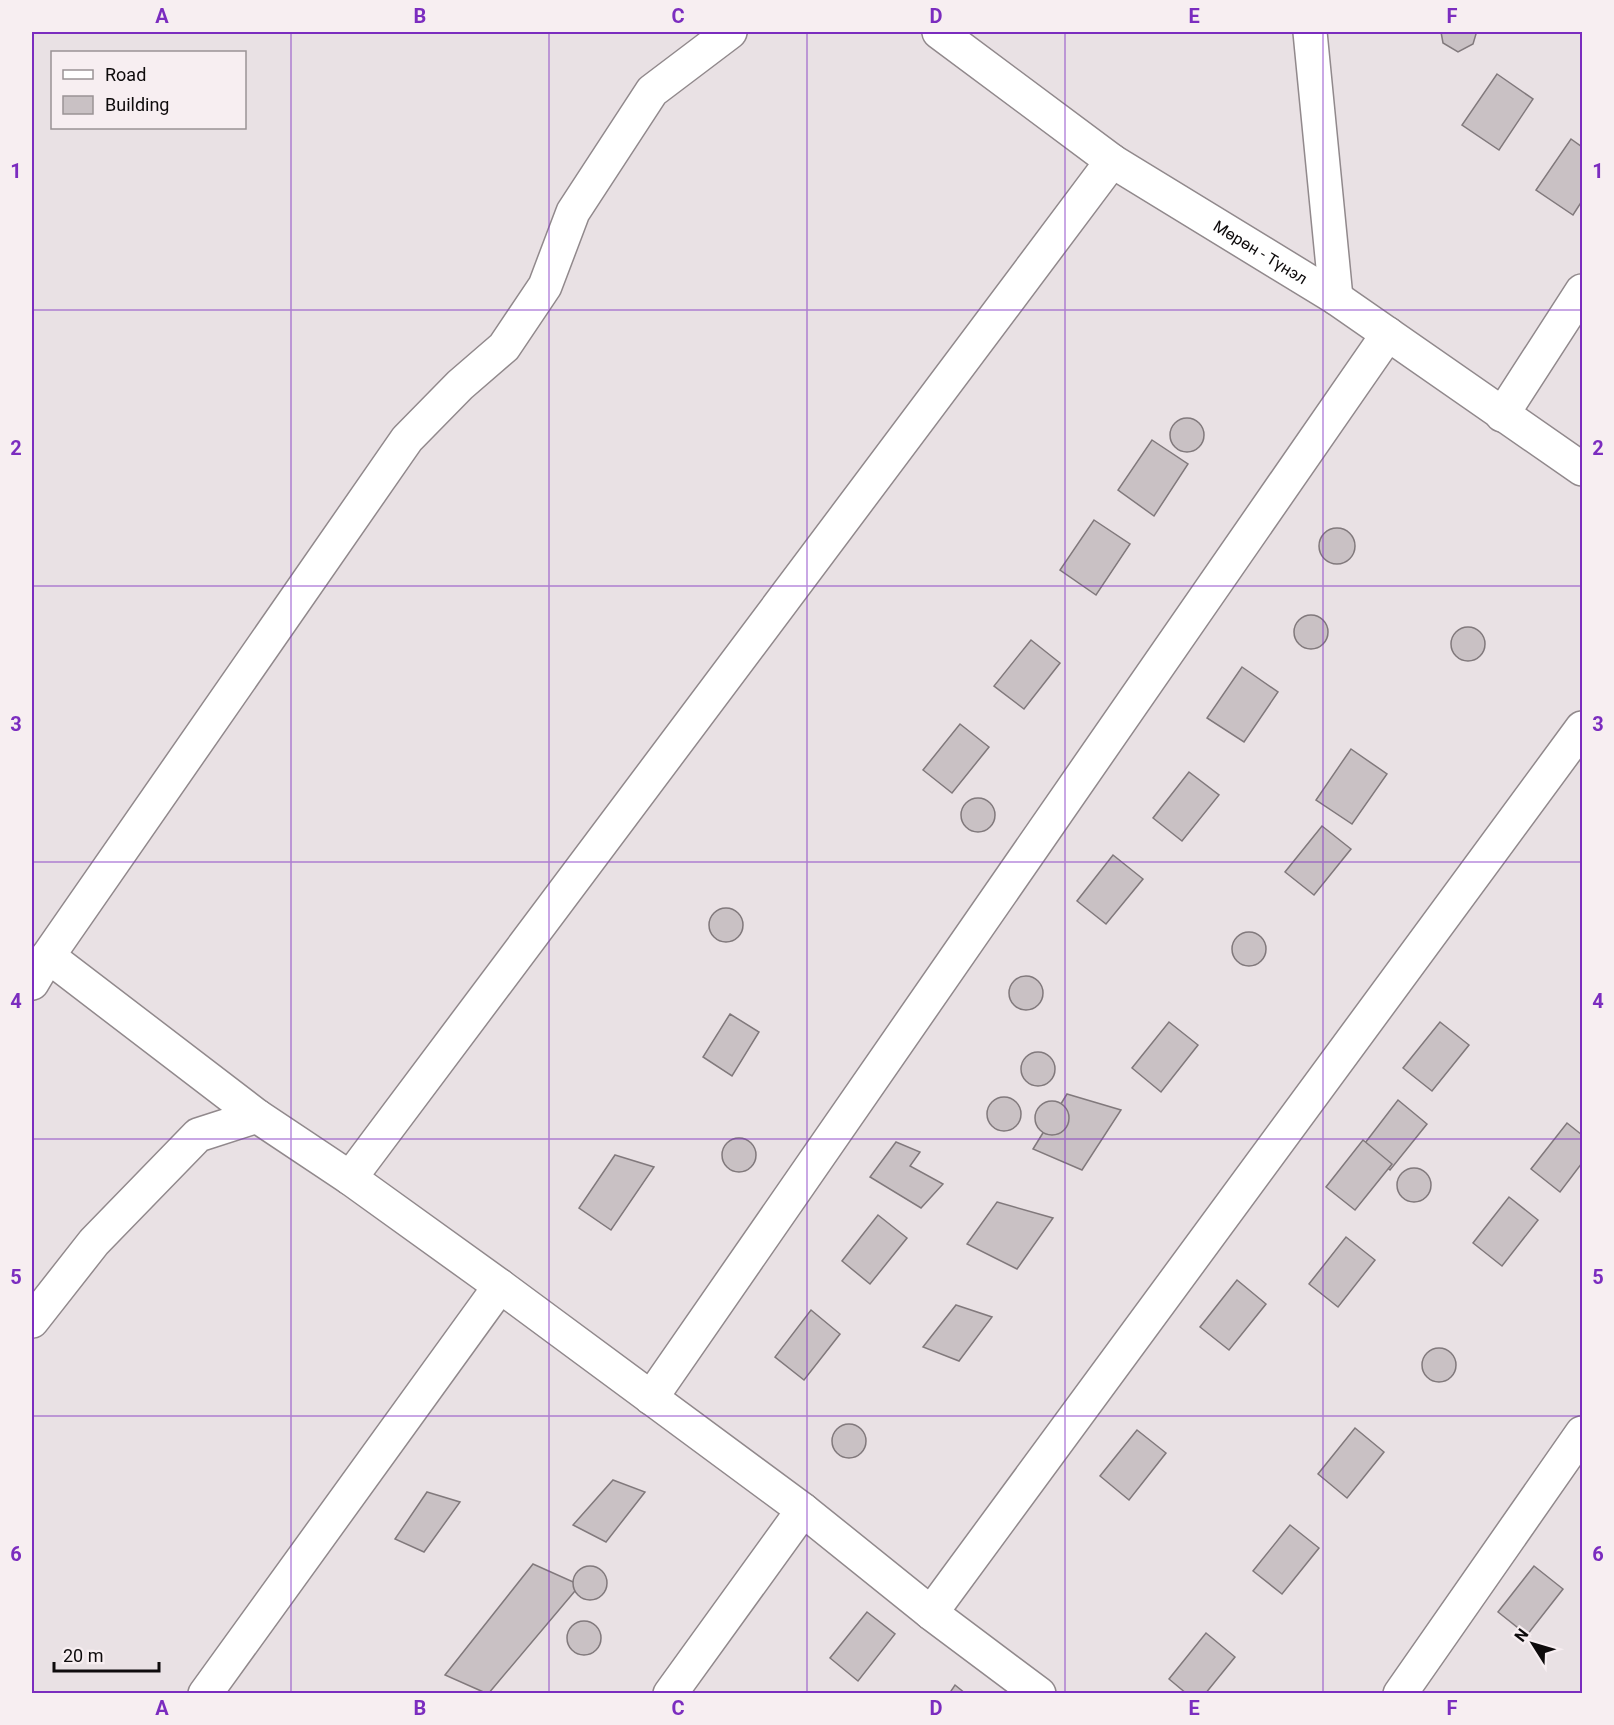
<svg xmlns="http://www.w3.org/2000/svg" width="1614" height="1725" viewBox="0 0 1614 1725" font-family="Roboto,sans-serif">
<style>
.building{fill:#c9c1c4;stroke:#81797c;stroke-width:1.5}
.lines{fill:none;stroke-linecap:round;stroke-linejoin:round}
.street-casing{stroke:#91898c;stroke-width:36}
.secondary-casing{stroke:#91898c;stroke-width:36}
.street{stroke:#fff;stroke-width:33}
.secondary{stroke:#fff;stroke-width:33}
.grid{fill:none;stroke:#7b2cbf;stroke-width:1.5;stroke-opacity:0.55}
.labels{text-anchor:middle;stroke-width:5;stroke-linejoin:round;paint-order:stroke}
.street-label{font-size:16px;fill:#0e0b0c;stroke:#f7eef1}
.neatline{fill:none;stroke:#7b2cbf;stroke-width:2}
.grid-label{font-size:20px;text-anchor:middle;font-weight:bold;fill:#7b2cbf}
</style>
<rect width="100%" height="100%" fill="#e9e1e4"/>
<g class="building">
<polygon points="1441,32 1476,32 1476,34 1473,44 1458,52 1443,43"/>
<polygon points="1497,74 1533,99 1499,150 1462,125"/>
<polygon points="1571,139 1582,147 1582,201 1573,215 1536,190"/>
<circle cx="1187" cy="435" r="17"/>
<polygon points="1152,440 1188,464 1154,516 1118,490"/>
<polygon points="1094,520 1130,544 1096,595 1060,570"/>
<circle cx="1337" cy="546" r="18"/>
<circle cx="1311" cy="632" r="17"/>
<circle cx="1468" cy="644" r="17"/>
<polygon points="1031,640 1060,663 1024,709 994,686"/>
<polygon points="1242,667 1278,692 1244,742 1207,718"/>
<polygon points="960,724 989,747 952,793 923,770"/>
<polygon points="1351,749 1387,774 1352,824 1316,800"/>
<polygon points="1189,772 1219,795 1182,841 1153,818"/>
<circle cx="978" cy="815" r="17"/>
<polygon points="1322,826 1351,849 1314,895 1285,872"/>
<polygon points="1113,855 1143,879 1106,924 1077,901"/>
<circle cx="726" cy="925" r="17"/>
<circle cx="1249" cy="949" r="17"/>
<circle cx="1026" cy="993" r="17"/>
<polygon points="730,1014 759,1032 732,1076 703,1057"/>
<polygon points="1169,1022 1198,1045 1161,1092 1132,1068"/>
<polygon points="1440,1022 1469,1045 1432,1091 1403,1068"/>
<circle cx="1038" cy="1069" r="17"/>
<polygon points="1067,1094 1121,1110 1082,1170 1033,1149"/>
<circle cx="1004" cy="1114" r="17"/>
<polygon points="1398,1100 1427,1124 1390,1170 1362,1147"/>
<circle cx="1052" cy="1118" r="17"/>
<polygon points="1567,1123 1582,1135 1582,1163 1560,1192 1531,1169"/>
<circle cx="739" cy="1155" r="17"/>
<polygon points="1363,1140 1392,1164 1355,1210 1326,1187"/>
<polygon points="896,1142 920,1152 910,1166 943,1184 921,1208 870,1177"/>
<polygon points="615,1155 654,1167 611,1230 579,1208"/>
<circle cx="1414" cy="1185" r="17"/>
<polygon points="1509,1197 1538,1220 1502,1266 1473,1243"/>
<polygon points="997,1202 1053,1218 1017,1269 967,1244"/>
<polygon points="878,1215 907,1238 870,1284 842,1261"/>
<polygon points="1346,1237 1375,1260 1338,1307 1309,1284"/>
<polygon points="1237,1280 1266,1304 1229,1350 1200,1327"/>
<polygon points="956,1305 992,1317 959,1361 923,1347"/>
<polygon points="811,1310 840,1334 804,1380 775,1357"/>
<circle cx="1439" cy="1365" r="17"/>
<circle cx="849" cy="1441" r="17"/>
<polygon points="1355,1428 1384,1452 1347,1498 1318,1474"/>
<polygon points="1137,1430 1166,1453 1129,1500 1100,1476"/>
<polygon points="613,1480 645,1492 606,1542 573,1525"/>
<polygon points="427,1492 460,1502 424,1552 395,1539"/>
<polygon points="1290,1525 1319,1548 1282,1594 1253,1571"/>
<polygon points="533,1564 580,1585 488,1694 445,1675"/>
<circle cx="590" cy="1583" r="17"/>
<polygon points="1534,1566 1563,1589 1527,1635 1498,1612"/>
<polygon points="867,1612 895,1634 858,1681 830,1658"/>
<circle cx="584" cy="1638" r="17"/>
<polygon points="1206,1633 1235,1657 1205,1694 1187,1694 1169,1679"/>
<polygon points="955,1685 966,1694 949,1694"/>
</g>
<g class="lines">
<g class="street-casing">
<g id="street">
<polyline points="1310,32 1336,298"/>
<polyline points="1502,415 1582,291"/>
<polyline points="48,956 257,1116"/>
<polyline points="32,983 48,956 407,439 460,385 504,347 545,286 573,212 652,91 730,32"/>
<polyline points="350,1178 1112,161"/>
<polyline points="32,1321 94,1242 198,1135 257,1116 350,1178 500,1286 803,1510 931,1613 1039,1694"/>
<polyline points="651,1398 1388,334"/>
<polyline points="931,1613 1582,728"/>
<polyline points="205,1694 500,1286"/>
<polyline points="670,1694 803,1510"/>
<polyline points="1400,1694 1582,1433"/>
</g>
</g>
<g class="secondary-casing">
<g id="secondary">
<path id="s1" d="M939 32 1112 161 1336 298 1582 469"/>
</g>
</g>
<use href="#street" class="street"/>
<use href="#secondary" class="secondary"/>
</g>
<path class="grid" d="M291 32V1694M549 32V1694M807 32V1694M1065 32V1694M1323 32V1694M32 310H1582M32 586H1582M32 862H1582M32 1139H1582M32 1416H1582"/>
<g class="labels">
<g class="street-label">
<text dy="6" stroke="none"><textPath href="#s1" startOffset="390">Мөрөн - Түнэл</textPath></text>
</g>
</g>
<rect width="1614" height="1725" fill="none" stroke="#f7eef1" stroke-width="66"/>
<rect x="51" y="51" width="195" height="78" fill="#f7eef1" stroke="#9a9395" stroke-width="1.5"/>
<rect x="63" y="70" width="30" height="9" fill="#ffffff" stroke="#9a9395" stroke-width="1.5"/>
<text x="105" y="81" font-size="18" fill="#0e0b0c">Road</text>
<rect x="63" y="96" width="30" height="18" fill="#c9c1c4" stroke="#9a9395" stroke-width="1.5"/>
<text x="105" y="111" font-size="18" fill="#0e0b0c">Building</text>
<g transform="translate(1533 1644) rotate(307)" stroke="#f7eef1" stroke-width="4.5" paint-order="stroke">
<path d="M0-4.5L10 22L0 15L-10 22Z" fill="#0e0b0c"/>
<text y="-9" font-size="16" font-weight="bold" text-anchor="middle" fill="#0e0b0c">N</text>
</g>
<path d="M54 1662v9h105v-9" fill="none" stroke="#0e0b0c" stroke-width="3"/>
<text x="63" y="1662" font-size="18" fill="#0e0b0c" stroke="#f7eef1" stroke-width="4.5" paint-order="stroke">20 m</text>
<rect x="33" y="33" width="1548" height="1659" class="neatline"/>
<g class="grid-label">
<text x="162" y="23">A</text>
<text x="420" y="23">B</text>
<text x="678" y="23">C</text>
<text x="936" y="23">D</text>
<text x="1194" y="23">E</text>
<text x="1452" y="23">F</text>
<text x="16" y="178">1</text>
<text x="1598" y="178">1</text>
<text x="16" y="455">2</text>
<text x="1598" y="455">2</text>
<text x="16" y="731">3</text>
<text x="1598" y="731">3</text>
<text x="16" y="1008">4</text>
<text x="1598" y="1008">4</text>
<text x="16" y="1284">5</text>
<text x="1598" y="1284">5</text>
<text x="16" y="1561">6</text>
<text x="1598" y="1561">6</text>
<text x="162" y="1715">A</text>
<text x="420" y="1715">B</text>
<text x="678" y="1715">C</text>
<text x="936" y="1715">D</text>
<text x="1194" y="1715">E</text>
<text x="1452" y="1715">F</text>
</g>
</svg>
